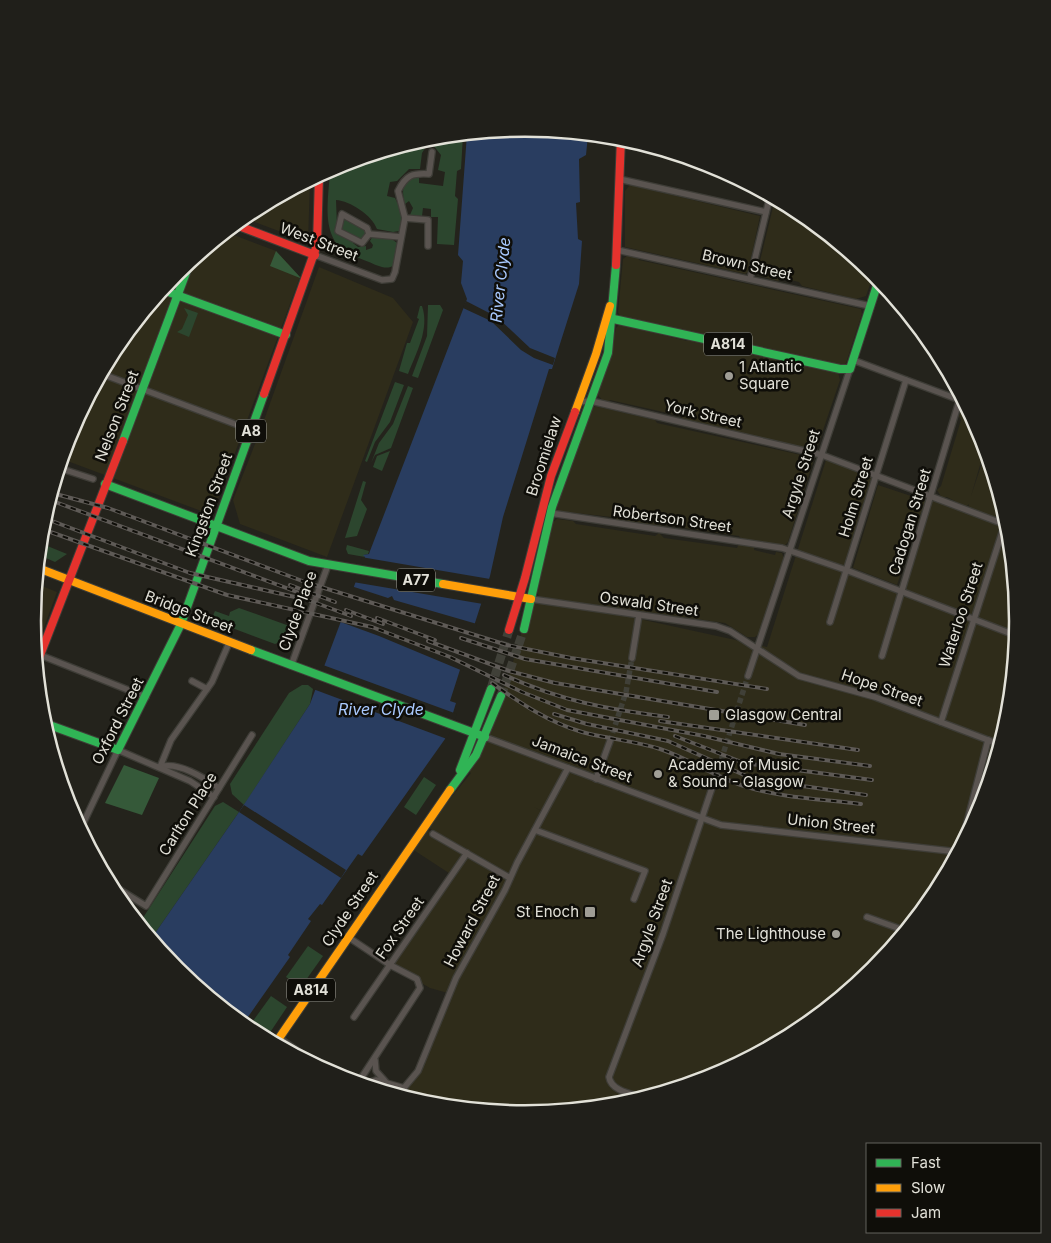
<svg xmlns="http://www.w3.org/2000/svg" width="1051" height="1243" viewBox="0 0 1051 1243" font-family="Inter,sans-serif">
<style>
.built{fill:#2f2c1a}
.green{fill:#2c462e}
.forest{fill:#355939}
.water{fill:#293d60}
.pier{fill:#24231c}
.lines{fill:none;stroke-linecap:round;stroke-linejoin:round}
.street-tunnel{stroke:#404038;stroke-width:5.5;stroke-dasharray:5.5 3;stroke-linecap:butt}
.primary-tunnel{stroke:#404038;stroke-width:9;stroke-dasharray:9 4.5;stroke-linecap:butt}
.street-casing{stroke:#3e3d37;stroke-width:8}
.fast-casing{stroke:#3e3d37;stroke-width:10}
.slow-casing{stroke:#3e3d37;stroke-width:10}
.jam-casing{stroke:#3e3d37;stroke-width:10}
.street{stroke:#5a5450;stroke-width:5.5}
.fast{stroke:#30b455;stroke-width:8}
.slow{stroke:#ff9f0a;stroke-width:8}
.jam{stroke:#e5322d;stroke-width:8}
.rail-casing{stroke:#5e5a56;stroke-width:4}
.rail{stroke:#0f0e09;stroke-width:2;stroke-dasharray:5.5;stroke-linecap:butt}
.poi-dot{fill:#a09e96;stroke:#0f0e09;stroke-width:2}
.labels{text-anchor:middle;stroke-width:5;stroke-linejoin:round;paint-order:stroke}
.shield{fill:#0f0e09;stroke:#a3a29a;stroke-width:1}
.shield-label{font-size:14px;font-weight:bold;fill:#e2e1d8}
.street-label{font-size:15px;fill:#e2e1d8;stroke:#0f0e09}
.poi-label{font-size:15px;fill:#e2e1d8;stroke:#0f0e09;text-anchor:start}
.water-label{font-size:16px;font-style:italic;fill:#a9c9fe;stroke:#0f0e09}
.rim{fill:none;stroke:#e2e1d8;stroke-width:2.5}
</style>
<rect width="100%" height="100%" fill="#24231c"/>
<g class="built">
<polygon points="310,181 308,242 244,218 252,211"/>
<polygon points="630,185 760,216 748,272 745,274 625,247 625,191"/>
<polygon points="775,199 800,212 874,273 866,296 856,299 802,286 799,282 782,278 778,281 760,276 758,269"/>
<polygon points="226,232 276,251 300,277 212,515 62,459 70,433 116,347 177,273"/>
<polygon points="628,255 638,257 639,260 861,309 862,314 846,363 843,366 620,317 618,312 623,259"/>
<polygon points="319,267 393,298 413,322 327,557 240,524 233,500 259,434"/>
<polygon points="620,324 687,341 690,339 838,372 840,380 818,445 809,449 684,420 681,416 610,400 608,403 603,401 598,395 598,392 611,352 616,328"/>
<polygon points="963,403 981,433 985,448 971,496 986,451 1009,526 1018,621 1009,718 981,810 935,896 874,970 799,1032 714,1077 621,1105 525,1114 429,1105 363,1085 371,1081 404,1088 415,1075 448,993 430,988 390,965 452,875 409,847 423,827 510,877 544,812 534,807 543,812 508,875 427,827 471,773 466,770 480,748 509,676 531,599 589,608 767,647 827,457 876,475 846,570 902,592 930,495 968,509 969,504 966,507 947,497 942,498 937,490 941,486 961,420 959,416"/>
<polygon points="595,406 655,420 657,423 810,457 813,462 788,542 785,545 771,545 742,540 739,536 664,525 661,527 614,520 612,517 558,511 556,508 591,410"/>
<polygon points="878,485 914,497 918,496 925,501 897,585 853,568"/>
<polygon points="557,519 573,521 576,524 655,536 659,533 664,538 737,548 739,544 754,547 754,550 775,555 776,552 782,553 784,559 770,595 771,599 760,633 755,637 747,637 725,623 539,597 537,591 551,524"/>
<polygon points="37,584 57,592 43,630 33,626"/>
</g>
<g class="green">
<path d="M463 135 461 169 457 171 455 196 458 199 454 245 437 244 438 217H431V209L423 208 422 216 410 215 413 208 409 201 405 204C401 192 402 174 419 177V183L443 186 445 172 438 170 441 155 433 145H427L422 153 420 169H409L397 181 390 182 387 196 395 198 403 215 399 231 393 232 377 229C372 215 350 201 336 200L337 227 348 214 370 230 362 242 355 238 353 243 358 247 366 246V250L372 248 373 245 370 241 374 234 388 236 397 243 394 265C387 271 376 265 369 262 361 259 351 255 344 251 320 233 329 196 330 170L430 138Z"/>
<polygon points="428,305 440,305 443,310 418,378 412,376 427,336"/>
<path d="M420 306H422C430 329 416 353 408 374L399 371 407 343H410L419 319 417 318Z"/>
<polygon points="184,308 198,313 189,337 177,332 182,329 188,315"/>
<polygon points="395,382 404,385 390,422 375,442 367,462 365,461"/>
<polygon points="408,386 413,388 391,448 375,455 371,463 379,443 393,424"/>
<polygon points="390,451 382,471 373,467 377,456"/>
<polygon points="363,481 366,482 361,500 367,509 357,536 345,538"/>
<polygon points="40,543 67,554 55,562 39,555"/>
<polygon points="347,545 369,551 368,554 364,555 365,557 348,554 346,549"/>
<polygon points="239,608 295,628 292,637 275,644 211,620 215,611 229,616 230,612"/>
<polygon points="302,685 308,685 313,689 310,704 244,805 232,794 230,784 289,693"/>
<polygon points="424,777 436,785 416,815 404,807"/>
<polygon points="223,802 239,812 151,939 139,924 215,806"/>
<polygon points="308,946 323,956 301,987 286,977"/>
<polygon points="271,996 287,1007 267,1037 250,1025"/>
</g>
<g class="forest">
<polygon points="276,251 300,277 300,278 270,266"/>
<polygon points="124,765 159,778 142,815 105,803"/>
</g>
<polygon class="water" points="526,129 588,135 586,155 579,159 580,202 576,203 578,239 582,241 579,284 552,369 549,369 503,517 490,576 450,701 456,703 445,739 362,856 358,854 322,905 320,904 308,919 311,921 288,955 290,957 243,1024 177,970 151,939 239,812 310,704 365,557 363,555 369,554 370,551 467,299 461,283 463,261 458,255 467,134"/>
<g class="pier">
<polygon points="466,301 497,317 530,348 555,358 553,365 534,358 521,350 491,321 463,308"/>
<polygon points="361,557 490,579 483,604 353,582 362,558"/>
<polygon points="351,586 388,598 392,596 394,600 477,624 463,671 379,636 338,621"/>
<polygon points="323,665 457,714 447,739 313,689"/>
<polygon points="244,805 346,870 341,878 239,812"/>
</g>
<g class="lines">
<g class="street-tunnel">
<polyline points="610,741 626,692 632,658"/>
<polyline points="716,776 748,676"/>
<polyline points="507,1113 508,1110"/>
</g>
<g class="primary-tunnel">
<polyline points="491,689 509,630"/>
<polyline points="501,696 524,629"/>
</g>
<g class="street-casing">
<g id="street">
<polyline points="619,179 766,212"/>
<polyline points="405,218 428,220 428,246"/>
<polyline points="369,234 367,228 342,214 338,231 362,243 369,234 401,237"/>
<polyline points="617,250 870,306"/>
<path d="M315 255 382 280 392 279 395 272 405 218 398 191C406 175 412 173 429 174L432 152"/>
<polyline points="750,279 770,196"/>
<polyline points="853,360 965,402"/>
<polyline points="102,374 251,430"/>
<polyline points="578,402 591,401 822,455 1009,526"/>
<polyline points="59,468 93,479"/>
<polyline points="550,513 782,548 846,570 1017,636"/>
<polyline points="531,599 716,626 730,631 799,676 875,697 1001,745"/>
<polyline points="830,622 906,380"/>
<polyline points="40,655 146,697"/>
<polyline points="882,656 961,395"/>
<polyline points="632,658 639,615"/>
<polyline points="291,666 328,565"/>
<polyline points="748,676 850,369"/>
<polyline points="192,681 207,689"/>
<polyline points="941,722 1007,517"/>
<polyline points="485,737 721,825 959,852"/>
<polyline points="160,767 171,740 212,682 229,643"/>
<path d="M160 767C178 761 204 778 219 788"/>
<polyline points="596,779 610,741"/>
<polyline points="80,830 118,750 190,781 214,797"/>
<polyline points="535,830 645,871 634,899"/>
<polyline points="433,834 510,878"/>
<polyline points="960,850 988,740"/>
<polyline points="109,883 146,906 252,735"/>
<polyline points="867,917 906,931"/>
<polyline points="348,937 390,965 417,979 420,988 358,1083"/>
<polyline points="354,1017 467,853"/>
<polyline points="279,1038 330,1073"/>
<polyline points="375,1060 376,1071 385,1081"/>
<polyline points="363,1085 376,1080 404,1088"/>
<polyline points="398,1095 418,1071 456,978 505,890 517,863 568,768"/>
<path d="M644 1098C632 1094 611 1091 609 1077L663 934 716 776"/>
</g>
</g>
<g class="fast-casing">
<g id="fast">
<polyline points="163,290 286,335"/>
<polyline points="609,318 840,369 850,369 879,279"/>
<polyline points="123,441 190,262"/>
<polyline points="105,484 309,561 443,584"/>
<polyline points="524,629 552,507 608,353 616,265"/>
<polyline points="251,650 485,737"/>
<polyline points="44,723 118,750 181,624 264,394"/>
<polyline points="460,770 491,689"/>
<polyline points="450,790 476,755 501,696"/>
</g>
</g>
<g class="slow-casing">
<g id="slow">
<polyline points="575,412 596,354 610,306"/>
<polyline points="38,568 251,650"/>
<polyline points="443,584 531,599"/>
<polyline points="275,1044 450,790"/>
</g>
</g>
<g class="jam-casing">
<g id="jam">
<polyline points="236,225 315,255"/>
<polyline points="616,265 621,138"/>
<polyline points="264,394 317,245 319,176"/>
<polyline points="509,630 525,578 551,476 575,412"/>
<polyline points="37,663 123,441"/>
</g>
</g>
<use href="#street" class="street"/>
<use href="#fast" class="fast"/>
<use href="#slow" class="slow"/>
<use href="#jam" class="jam"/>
<g class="rail-casing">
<g id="rail">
<polyline points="52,493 108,508 305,582 507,645 571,658 767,689"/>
<polyline points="50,500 297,592"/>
<polyline points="44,518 190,573 308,600 351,616"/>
<polyline points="42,529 227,595 372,627 450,657 522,692 567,710 704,736 779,754 870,766"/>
<polyline points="290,585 335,602"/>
<polyline points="346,610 383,624"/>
<polyline points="377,618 435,640"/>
<polyline points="461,638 525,659 717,692"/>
<polyline points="428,641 509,671 555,683 805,725"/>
<path d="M504 675C561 701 606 709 668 717"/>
<path d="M492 683C520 703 548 722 582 732 608 739 635 741 660 749 690 759 715 777 744 786 781 798 823 799 861 804"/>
<polyline points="554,714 587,724 668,741 753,779 866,795"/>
<polyline points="660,721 858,750"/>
<polyline points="675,736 744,763 872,780"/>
</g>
</g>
<use href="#rail" class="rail"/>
</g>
<g class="poi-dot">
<circle cx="729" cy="376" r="5"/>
<rect x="708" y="709" width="12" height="12" rx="2.5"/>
<circle cx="658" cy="774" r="5"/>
<rect x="584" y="906" width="12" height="12" rx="2.5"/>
<circle cx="836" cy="934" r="5"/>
</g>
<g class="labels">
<g class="shield">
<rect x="704" y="332.5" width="48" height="23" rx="4"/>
<rect x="236" y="419.5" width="30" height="23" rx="4"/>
<rect x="397" y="568.5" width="38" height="23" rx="4"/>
<rect x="287" y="978.5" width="48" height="23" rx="4"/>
</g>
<g class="shield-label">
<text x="728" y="349">A814</text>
<text x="251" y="436">A8</text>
<text x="416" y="585">A77</text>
<text x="311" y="995">A814</text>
</g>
<g class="street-label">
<text transform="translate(319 242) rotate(21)" y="5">West Street</text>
<text transform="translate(747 265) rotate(13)" y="5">Brown Street</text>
<text transform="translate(703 414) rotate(13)" y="5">York Street</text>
<text transform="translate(117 416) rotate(-69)" y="5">Nelson Street</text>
<text transform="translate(544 456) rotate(-72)" y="5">Broomielaw</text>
<text transform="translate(801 474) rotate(-72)" y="5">Argyle Street</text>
<text transform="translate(856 497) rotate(-73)" y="5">Holm Street</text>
<text transform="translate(209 505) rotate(-70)" y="5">Kingston Street</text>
<text transform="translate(672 519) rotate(8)" y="5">Robertson Street</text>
<text transform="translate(910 522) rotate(-73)" y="5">Cadogan Street</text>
<text transform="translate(649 604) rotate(8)" y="5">Oswald Street</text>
<text transform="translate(298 611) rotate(-70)" y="5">Clyde Place</text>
<text transform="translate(189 612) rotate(21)" y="5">Bridge Street</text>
<text transform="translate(961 615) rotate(-72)" y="5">Waterloo Street</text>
<text transform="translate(882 688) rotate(19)" y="5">Hope Street</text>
<text transform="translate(118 721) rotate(-63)" y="5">Oxford Street</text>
<text transform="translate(582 759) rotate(21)" y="5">Jamaica Street</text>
<text transform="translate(188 814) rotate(-58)" y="5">Carlton Place</text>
<text transform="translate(831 824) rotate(6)" y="5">Union Street</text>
<text transform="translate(350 909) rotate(-56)" y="5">Clyde Street</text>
<text transform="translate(472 921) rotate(-62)" y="5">Howard Street</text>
<text transform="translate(652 923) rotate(-70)" y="5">Argyle Street</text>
<text transform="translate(400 928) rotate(-55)" y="5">Fox Street</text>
</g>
<g class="poi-label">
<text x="739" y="372">1 Atlantic<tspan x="739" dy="17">Square</tspan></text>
<text x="725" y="720">Glasgow Central</text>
<text x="668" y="770">Academy of Music<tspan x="668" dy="17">&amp; Sound - Glasgow</tspan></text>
<text x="579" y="917" text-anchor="end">St Enoch</text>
<text x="826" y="939" text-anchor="end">The Lighthouse</text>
</g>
<g class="water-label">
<text transform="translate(500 280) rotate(-84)" y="6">River Clyde</text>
<text x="381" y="715">River Clyde</text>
</g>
</g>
<path d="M0 0H1051V1243H0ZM41 621a484 484 0 1 1 968 0a484 484 0 1 1-968 0Z" fill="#201f1a" fill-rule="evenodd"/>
<path class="rim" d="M41 621a484 484 0 1 1 968 0a484 484 0 1 1-968 0Z"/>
<rect x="866" y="1143" width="175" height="90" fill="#0f0e09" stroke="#63625c"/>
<rect x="876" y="1159" width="25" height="8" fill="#30b455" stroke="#63625c"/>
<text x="911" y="1168" font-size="15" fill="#e2e1d8">Fast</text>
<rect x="876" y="1184" width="25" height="8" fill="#ff9f0a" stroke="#63625c"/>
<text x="911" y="1193" font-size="15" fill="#e2e1d8">Slow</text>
<rect x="876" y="1209" width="25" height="8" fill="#e5322d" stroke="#63625c"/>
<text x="911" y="1218" font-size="15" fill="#e2e1d8">Jam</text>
</svg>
